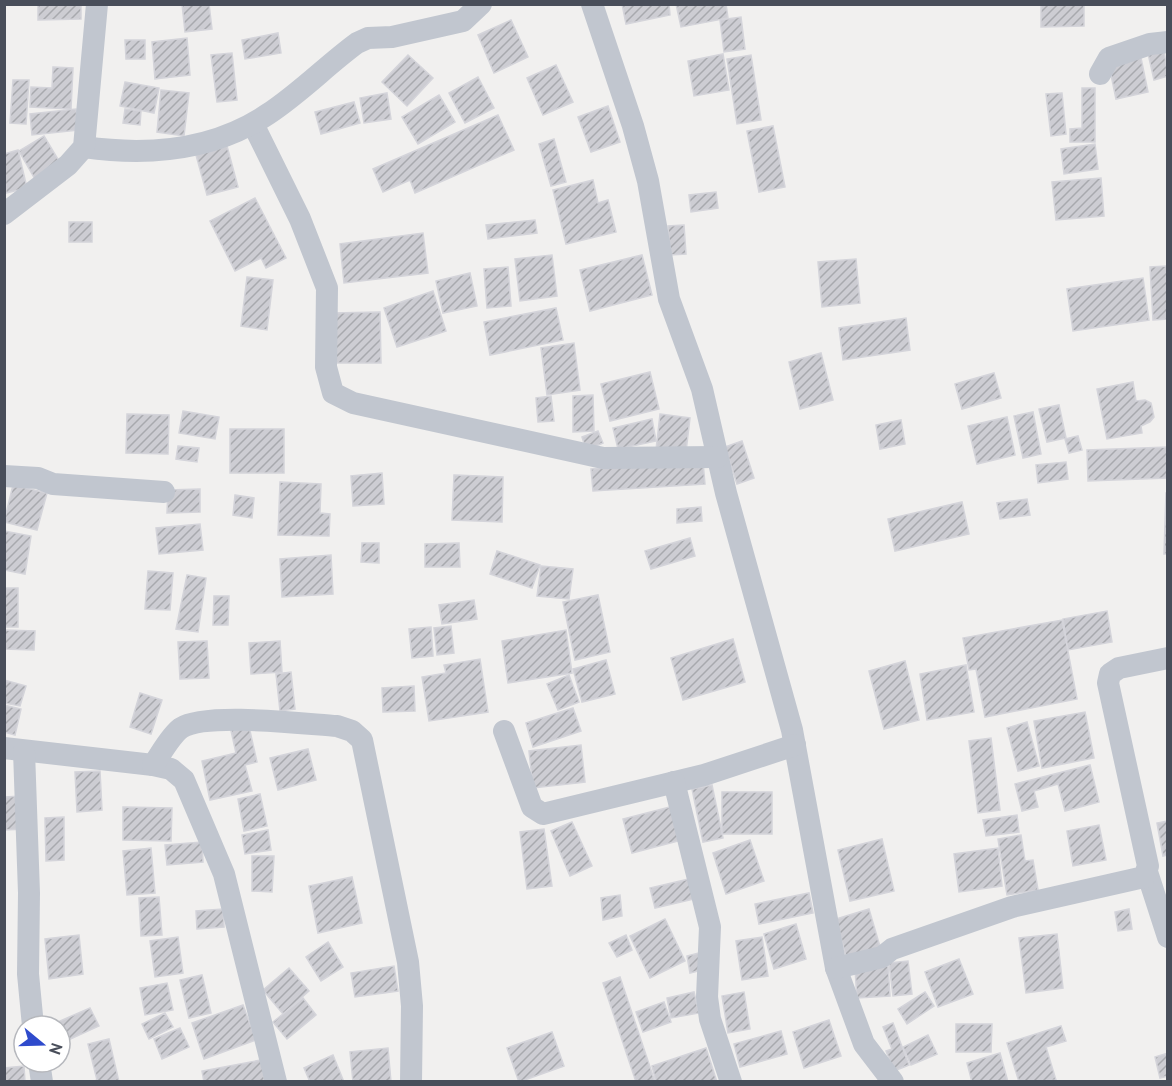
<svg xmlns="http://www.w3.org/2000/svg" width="1172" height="1086" viewBox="0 0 1172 1086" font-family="'PT Sans',sans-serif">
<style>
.building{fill:url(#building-hatch);stroke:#d4d4da;stroke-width:1.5}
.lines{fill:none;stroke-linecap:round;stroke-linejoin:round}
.street{stroke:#c1c6cf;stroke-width:22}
</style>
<defs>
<pattern id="building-hatch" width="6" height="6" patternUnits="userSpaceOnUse" patternTransform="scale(1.5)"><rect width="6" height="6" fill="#cdcdd3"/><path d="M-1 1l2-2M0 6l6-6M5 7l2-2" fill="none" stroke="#a8a9ae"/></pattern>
</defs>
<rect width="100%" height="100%" fill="#f1f0ef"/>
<g class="building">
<polygon points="38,4 81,4 81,19 38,20"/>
<polygon points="182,4 209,4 212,29 185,32"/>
<polygon points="622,4 669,4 670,15 626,24"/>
<polygon points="676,4 726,4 728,18 681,27"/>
<polygon points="1041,4 1084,4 1084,26 1041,27"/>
<polygon points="741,17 745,49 724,52 720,20"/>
<polygon points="511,20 528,57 494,73 478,35"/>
<polygon points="278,33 281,53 245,59 242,40"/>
<polygon points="187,38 190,75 155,79 152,42"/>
<polygon points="125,40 145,40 145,59 126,59"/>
<polygon points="1163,45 1168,76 1154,80 1147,49"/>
<polygon points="232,53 237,100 217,102 211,55"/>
<polygon points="723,54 729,90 694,96 688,61"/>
<polygon points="408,55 433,78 407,106 382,82"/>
<polygon points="751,55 761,120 737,124 727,59"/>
<polygon points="1141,58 1148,92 1116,99 1109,65"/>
<polygon points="556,65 573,102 543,115 527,78"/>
<polygon points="53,67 73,68 71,109 30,107 31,87 52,88"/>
<polygon points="478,77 494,108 465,123 449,93"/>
<polygon points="13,80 29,80 26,124 10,123"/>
<polygon points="125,82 159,88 154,113 120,106"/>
<polygon points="1082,88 1095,88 1095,142 1070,142 1070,129 1082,128"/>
<polygon points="161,90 189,93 184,136 157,132"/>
<polygon points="387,93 391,119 364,123 360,98"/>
<polygon points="1062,93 1066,134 1051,136 1046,94"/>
<polygon points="439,95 455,122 418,144 402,117"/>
<polygon points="354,102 360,123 321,134 315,112"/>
<polygon points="608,106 620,142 591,152 578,117"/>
<polygon points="76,109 78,130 32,135 30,114"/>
<polygon points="125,109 141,111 140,125 123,123"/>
<polygon points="498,115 514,150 415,193 410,180 383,192 373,169"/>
<polygon points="773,126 785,187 759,192 747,131"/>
<polygon points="44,136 62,166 36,181 19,151"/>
<polygon points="554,139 566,182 551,186 539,144"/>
<polygon points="1095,144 1098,169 1064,174 1061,149"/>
<polygon points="227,146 238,187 207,195 196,155"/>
<polygon points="18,150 27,188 6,193 4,154"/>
<polygon points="1101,178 1104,216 1056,220 1052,182"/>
<polygon points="593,180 598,203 608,200 616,232 566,244 553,190"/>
<polygon points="716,192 718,208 691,212 689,195"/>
<polygon points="255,198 286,258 266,268 261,258 235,271 210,221"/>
<polygon points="535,220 537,233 488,239 486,225"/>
<rect x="69" y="222" width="23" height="20"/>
<polygon points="684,225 686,254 670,255 668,226"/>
<polygon points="423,233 428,273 344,283 340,244"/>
<polygon points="552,255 557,296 520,301 515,259"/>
<polygon points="642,255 652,295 590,311 580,270"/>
<polygon points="856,259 860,303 822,307 818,262"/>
<polygon points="1167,266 1168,319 1153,320 1150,267"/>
<polygon points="508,267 511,306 487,308 484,269"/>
<polygon points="470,273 477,306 443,313 436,281"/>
<polygon points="247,277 273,280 267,330 241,326"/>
<polygon points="1143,278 1149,320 1073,331 1067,289"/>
<polygon points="433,291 446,331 397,347 384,308"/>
<polygon points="556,308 563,340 490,355 484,322"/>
<polygon points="380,312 381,363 333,363 332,313"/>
<polygon points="906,318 910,350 843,360 839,328"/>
<polygon points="574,343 580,390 547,395 541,348"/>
<polygon points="821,353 833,400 800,409 789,362"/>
<polygon points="650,372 659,409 610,421 601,384"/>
<polygon points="994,373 1001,398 962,409 955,384"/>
<polygon points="1133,382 1136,401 1145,400 1151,403 1154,417 1150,422 1141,426 1142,433 1107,439 1097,389"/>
<polygon points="593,395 594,431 573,432 573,396"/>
<polygon points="551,396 554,421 538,422 536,398"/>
<polygon points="1059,405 1066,438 1047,442 1039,409"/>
<polygon points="183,411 219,417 215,439 179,433"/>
<polygon points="1033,412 1041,454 1023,458 1014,416"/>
<polygon points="127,414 169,415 168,454 126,453"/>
<polygon points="660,414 690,418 686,452 656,450"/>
<polygon points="1007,417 1015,455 977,464 968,426"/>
<polygon points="652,419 656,441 618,449 613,428"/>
<polygon points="901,420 905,444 880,449 876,425"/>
<rect x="230" y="429" width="54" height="44"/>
<polygon points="598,431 603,443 586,450 582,437"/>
<polygon points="1078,436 1082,450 1069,453 1065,439"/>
<polygon points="742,441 754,478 737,484 725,447"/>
<polygon points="178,446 199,448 197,462 176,459"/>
<polygon points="1168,447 1168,478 1088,481 1087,450"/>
<polygon points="703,462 705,484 593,491 591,469"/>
<polygon points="1066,462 1068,479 1038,483 1036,465"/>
<polygon points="382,473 384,504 353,506 351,476"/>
<polygon points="454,475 503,477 502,522 452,520"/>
<polygon points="280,482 321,484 320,513 330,514 329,536 278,535"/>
<polygon points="13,485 47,493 37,530 4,522"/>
<polygon points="200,489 200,512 167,513 168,490"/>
<polygon points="1166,493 1168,493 1168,554 1164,554"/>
<polygon points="235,495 254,498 252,518 233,515"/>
<polygon points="1027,499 1030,515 1000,519 997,503"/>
<polygon points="962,502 969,534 895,551 888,519"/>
<polygon points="701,507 702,521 677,523 677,509"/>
<polygon points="200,524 203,550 159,554 156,528"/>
<polygon points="4,531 31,536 25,574 4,570"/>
<polygon points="690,538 695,556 651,569 645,551"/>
<polygon points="362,543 379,543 379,563 361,562"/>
<polygon points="459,543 460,567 425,567 425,544"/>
<polygon points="497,551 540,565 532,588 490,574"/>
<polygon points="331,555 333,594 282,597 280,559"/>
<polygon points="541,566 573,569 569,599 537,596"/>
<polygon points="148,571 173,573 170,610 145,609"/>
<polygon points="187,575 206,578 198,632 176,629"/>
<rect x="4" y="588" width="14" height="39"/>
<polygon points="598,595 610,652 575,660 563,602"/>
<polygon points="214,596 229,596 228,625 213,625"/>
<polygon points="474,600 477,619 442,624 439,605"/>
<polygon points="1107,611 1112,642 1068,650 1063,619"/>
<polygon points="1062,620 1077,699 985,717 976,669 969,670 963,638"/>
<polygon points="451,626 454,653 437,655 434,628"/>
<polygon points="431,627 433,656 412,658 409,629"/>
<polygon points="4,630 35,631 34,650 4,649"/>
<polygon points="566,630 572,673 508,683 502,641"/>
<polygon points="733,639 745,682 683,700 671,658"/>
<polygon points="207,641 209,678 180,679 178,642"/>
<polygon points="280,641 282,672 251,674 249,643"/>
<polygon points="480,659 488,712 429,721 422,677 446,673 444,665"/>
<polygon points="606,660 615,694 582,702 573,669"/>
<polygon points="905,661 919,720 884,729 869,671"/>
<polygon points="966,665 974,712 927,720 920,674"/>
<polygon points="291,672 295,709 280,711 276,674"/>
<polygon points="569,675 579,702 558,710 547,684"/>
<polygon points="4,680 26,686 20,706 4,703"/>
<polygon points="414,686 415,711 383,712 382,688"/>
<polygon points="140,693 162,700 151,734 130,727"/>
<polygon points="4,705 21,709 15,735 4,732"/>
<polygon points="573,708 581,731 533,747 526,723"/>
<polygon points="1085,712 1094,758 1042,768 1034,721"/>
<polygon points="248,722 257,762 245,765 252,791 210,800 202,761 236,753 230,726"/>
<polygon points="1027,722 1039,766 1018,771 1007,728"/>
<polygon points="991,738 1000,810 978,813 969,741"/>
<polygon points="581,745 585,782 533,788 529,751"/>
<polygon points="308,749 316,780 278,790 270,758"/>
<polygon points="1090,765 1099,802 1065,811 1058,784 1034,791 1038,807 1022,811 1015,784"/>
<polygon points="100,771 102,810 77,812 75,772"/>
<polygon points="712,785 723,838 703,842 692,789"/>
<rect x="722" y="792" width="50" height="42"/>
<polygon points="260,794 267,826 244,831 238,799"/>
<polygon points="24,796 26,829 4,830 4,797"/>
<polygon points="674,806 682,840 632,853 623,819"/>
<polygon points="123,807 172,808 171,841 123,840"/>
<polygon points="1017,815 1019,832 986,836 983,820"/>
<polygon points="64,817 64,860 46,861 45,818"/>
<polygon points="1168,821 1168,855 1163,856 1157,823"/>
<polygon points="572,822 592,866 570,876 551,831"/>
<polygon points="1099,825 1106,860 1073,866 1067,831"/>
<polygon points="544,829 552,886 527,889 520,832"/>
<polygon points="268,830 271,850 245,854 242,835"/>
<polygon points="1021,835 1025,861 1033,860 1038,890 1007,895 998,839"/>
<polygon points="882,839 894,891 850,901 838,850"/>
<polygon points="750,840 764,881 726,894 713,853"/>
<polygon points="202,842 203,862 167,865 165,845"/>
<polygon points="151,848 155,893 127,895 123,851"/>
<polygon points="998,848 1002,886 959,892 954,854"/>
<polygon points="252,856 274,856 272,892 252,891"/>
<polygon points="352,877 362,923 318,933 309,886"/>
<polygon points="689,879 694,899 655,908 650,888"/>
<polygon points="809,893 813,913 759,924 755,904"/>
<polygon points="620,895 622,916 603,920 601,898"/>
<polygon points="159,897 162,935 141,936 139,898"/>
<polygon points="223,909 224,927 197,929 196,911"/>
<polygon points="869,909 881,950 847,960 836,919"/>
<polygon points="1129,909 1132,929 1118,931 1115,912"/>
<polygon points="665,919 685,961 650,978 630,936"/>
<polygon points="796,924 806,959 774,969 764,934"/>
<polygon points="1057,934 1063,988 1026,993 1019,938"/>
<polygon points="79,935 83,974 49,979 45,939"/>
<polygon points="626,935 632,950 617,957 609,943"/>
<polygon points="178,937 183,973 155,977 150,941"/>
<polygon points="762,937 768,976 742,980 736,941"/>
<polygon points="328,942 343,967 321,981 306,957"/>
<polygon points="703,952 706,969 690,973 687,956"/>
<polygon points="959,959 973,994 938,1007 925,972"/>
<polygon points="908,961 912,994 893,996 889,963"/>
<polygon points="394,966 398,991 355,997 351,973"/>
<polygon points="888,966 890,996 857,998 855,969"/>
<polygon points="289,968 309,991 283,1014 263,990"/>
<polygon points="202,975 211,1013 189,1018 180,980"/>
<polygon points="620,977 655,1082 636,1082 603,983"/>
<polygon points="167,983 173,1010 145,1015 140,988"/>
<polygon points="694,992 699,1013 671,1018 667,998"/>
<polygon points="744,992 750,1029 728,1033 722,996"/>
<polygon points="925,992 934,1006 907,1024 898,1009"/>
<polygon points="303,998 316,1015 287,1039 273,1022"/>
<polygon points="664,1002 671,1022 643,1032 636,1012"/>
<polygon points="243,1005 256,1040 204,1059 192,1023"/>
<polygon points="90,1008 99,1026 62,1043 60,1026 53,1024"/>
<polygon points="165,1013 173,1027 149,1039 142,1024"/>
<polygon points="829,1020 841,1056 804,1068 793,1032"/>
<polygon points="893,1023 909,1065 894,1071 886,1051 892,1049 883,1027"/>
<polygon points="956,1024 992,1024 991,1052 956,1052"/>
<polygon points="1061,1026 1066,1041 1046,1047 1056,1080 1019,1082 1007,1043"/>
<polygon points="180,1028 189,1047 162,1059 154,1039"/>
<polygon points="781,1031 787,1054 740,1067 734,1044"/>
<polygon points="552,1032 564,1066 519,1082 507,1048"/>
<polygon points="928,1035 937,1054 911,1065 903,1047"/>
<polygon points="109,1039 119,1082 91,1082 97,1080 88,1044"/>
<polygon points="388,1048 391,1082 353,1082 350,1052"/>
<polygon points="706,1048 717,1082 656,1082 652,1066"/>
<polygon points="1000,1053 1008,1082 972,1082 967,1063"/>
<polygon points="1168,1053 1168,1076 1160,1078 1155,1057"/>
<polygon points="333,1055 344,1082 310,1082 304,1068"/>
<polygon points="261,1060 265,1082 204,1082 202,1071"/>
<polygon points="24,1066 25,1082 4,1082 4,1068"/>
</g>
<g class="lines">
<g class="street">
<polyline points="592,4 633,126 648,181 669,299 702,389 726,493 792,730 836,968 864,1044 893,1082"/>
<polyline points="1100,74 1109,58 1150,44 1168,42"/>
<polyline points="253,124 300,219 327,288 326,367 333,393 353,403 603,458 717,457"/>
<path d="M84 147C147 156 213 151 268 114 300 93 327 65 357 43L368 38 392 37 463 21 481 4"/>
<polyline points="4,214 68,165 84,147 97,4"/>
<polyline points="4,476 38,478 53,484 164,492"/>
<polyline points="504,731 532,807 543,814 704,775 795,745"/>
<polyline points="4,748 153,765 171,769 184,780 224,874 276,1082"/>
<polyline points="24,751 29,893 28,974 33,1026"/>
<path d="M153 765C161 754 170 736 181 728 206 712 305 724 337 726L352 731 362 740 408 962 412 1006 411 1082"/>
<polyline points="674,782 710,927 707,997 710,1019 731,1082"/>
<polyline points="1147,872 1168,937"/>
<polyline points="836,968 882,957 892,949 1012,907 1144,877 1148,866 1108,683 1110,674 1119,668 1168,658"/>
<polyline points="39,1062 42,1082"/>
</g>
</g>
<rect width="1172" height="1086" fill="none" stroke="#494e5a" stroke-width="12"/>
<g transform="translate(42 1044) rotate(109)"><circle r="28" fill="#ffffff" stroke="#b6b8bd" stroke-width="1.5"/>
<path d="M0-4.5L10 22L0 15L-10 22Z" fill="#2f4bcc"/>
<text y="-9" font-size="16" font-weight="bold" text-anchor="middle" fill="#494e5a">N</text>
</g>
</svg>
